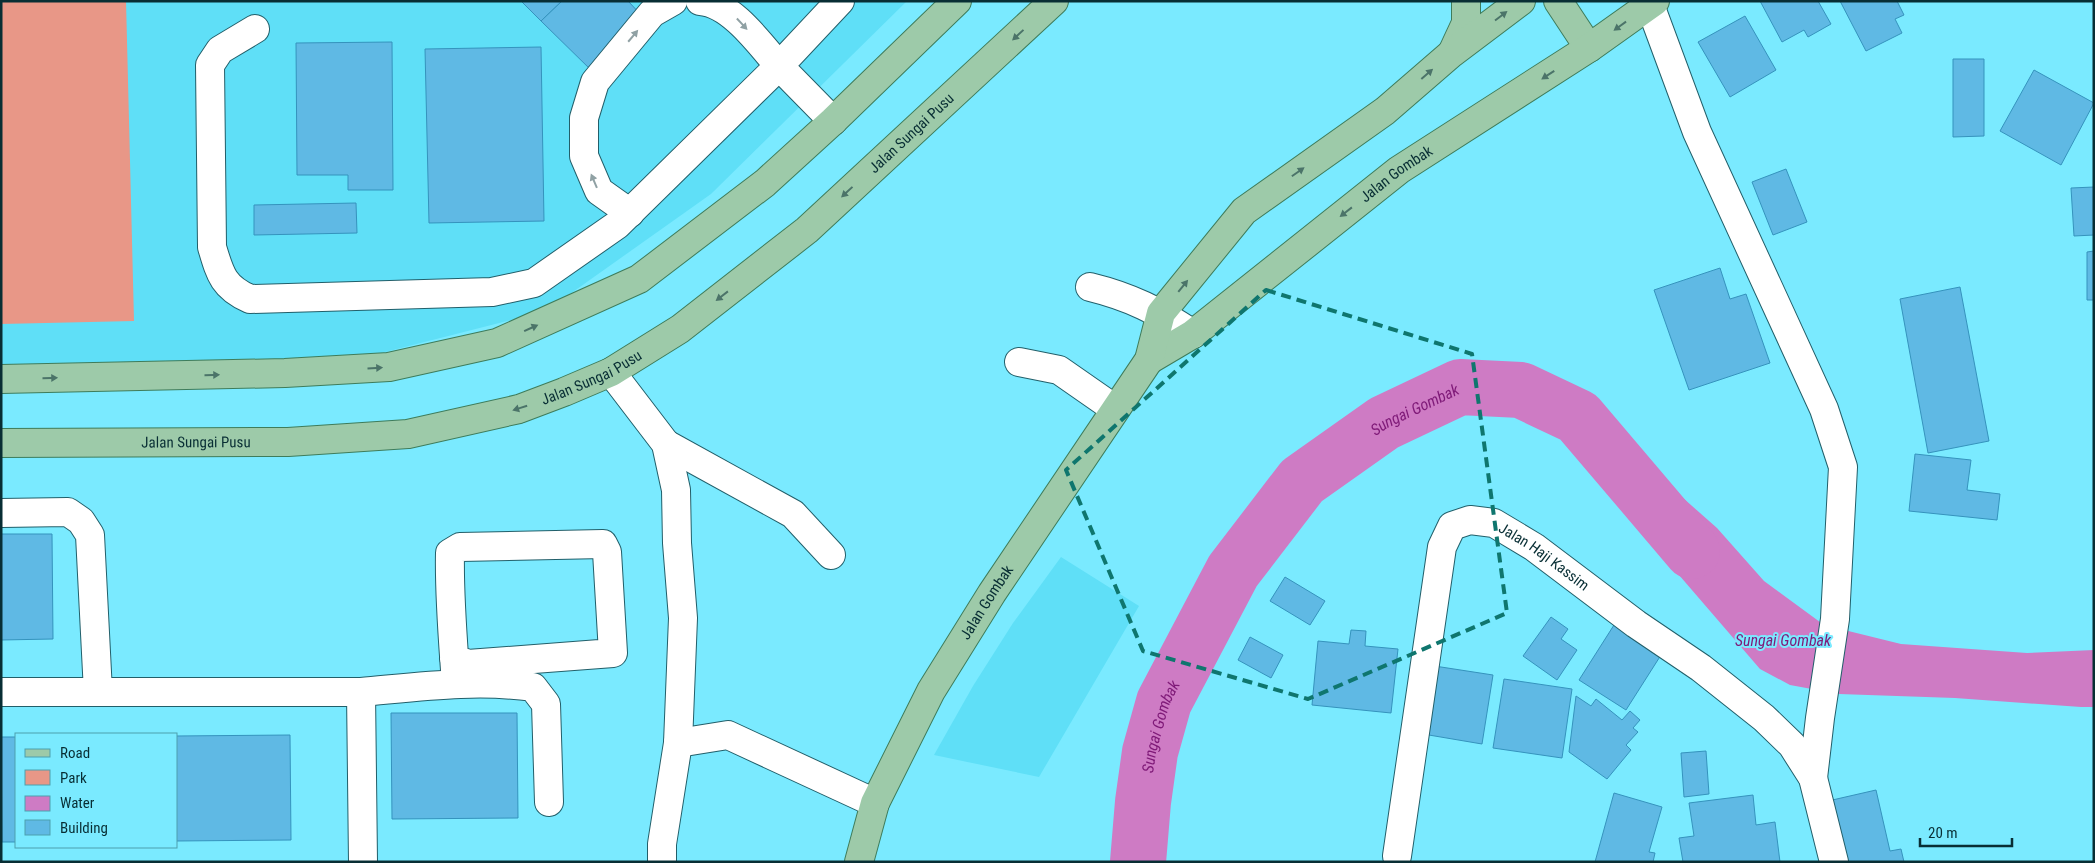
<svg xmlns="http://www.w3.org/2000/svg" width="2095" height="863" viewBox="0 0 2095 863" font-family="'Roboto Condensed',sans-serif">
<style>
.built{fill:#5fdff7}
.green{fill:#e89787}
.water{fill:#ce7bc4}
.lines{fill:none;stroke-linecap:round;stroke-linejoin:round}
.river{stroke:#ce7bc4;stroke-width:56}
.building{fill:#5fb9e4;stroke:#3593bd}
.minor-casing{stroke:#225f6a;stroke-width:30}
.major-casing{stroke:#3e7c5b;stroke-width:30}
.minor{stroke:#fff;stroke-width:28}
.major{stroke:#9dcaa9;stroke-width:28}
.oneway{fill:#4b7469}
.oneway2{fill:#90a1a4}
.marked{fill:none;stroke:#0f766e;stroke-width:4;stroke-dasharray:10 6;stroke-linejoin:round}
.labels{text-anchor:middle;stroke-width:4;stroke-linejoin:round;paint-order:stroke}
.street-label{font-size:15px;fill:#082e34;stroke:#7aeaff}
.water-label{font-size:16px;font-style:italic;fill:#7f1a78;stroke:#7aeaff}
</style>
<rect width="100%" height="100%" fill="#7aeaff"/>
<g class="built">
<polygon points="1,1 907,1 711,194 546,311 342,363 1,365"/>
<polygon points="1061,557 1139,606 1039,777 934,755 973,686 1013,623"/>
</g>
<polygon class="green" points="1,1 126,1 134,321 1,324"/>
<polygon class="water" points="1657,475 1717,528 1764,581 1824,625 1901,644 2027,653 2094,650 2094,707 2081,707 1955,698 1839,694 1790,685 1760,669 1629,517 1642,493"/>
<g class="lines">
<path class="river" id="s1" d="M1138 862 1143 802 1150 752 1164 702 1233 571 1302 481 1384 423 1460 387 1521 390 1578 417 1692 551"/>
</g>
<g class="building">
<polygon points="521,1 562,1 541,21"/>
<polygon points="562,1 628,1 645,19 592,71 541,21"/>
<polygon points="1760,1 1818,1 1831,24 1808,37 1804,30 1782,42"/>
<polygon points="1840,1 1897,1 1904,15 1895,19 1902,33 1866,51"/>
<polygon points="1745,16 1776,70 1730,97 1698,42"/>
<polygon points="392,42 393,190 348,190 348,175 297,175 296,43"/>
<polygon points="541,47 544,221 429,223 425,49"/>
<polygon points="1953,59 1984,59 1984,136 1953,137"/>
<polygon points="2034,70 2094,103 2061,165 2000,131"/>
<polygon points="1786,169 1807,222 1773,235 1752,182"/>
<polygon points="2094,187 2094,235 2074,236 2071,188"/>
<polygon points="356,203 357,233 254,235 254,205"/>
<polygon points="2094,251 2094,300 2087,300 2087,252"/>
<polygon points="1720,268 1730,299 1746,294 1770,363 1689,390 1654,290"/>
<polygon points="1960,287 1989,441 1928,453 1900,299"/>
<polygon points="1915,454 1971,460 1967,490 2000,494 1997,520 1909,511"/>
<polygon points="1,534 52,534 53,639 1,640"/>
<polygon points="1285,577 1325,601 1310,625 1270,601"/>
<polygon points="1551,617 1568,629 1561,639 1577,650 1557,680 1523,656"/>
<polygon points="1614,625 1661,655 1626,710 1579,680"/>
<polygon points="1351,630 1366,631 1365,646 1398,649 1391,713 1312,705 1318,641 1349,644"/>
<polygon points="1250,637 1283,655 1271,678 1238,660"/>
<polygon points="1428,665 1493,675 1482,744 1417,733"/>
<polygon points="1504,679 1572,689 1562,758 1493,748"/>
<polygon points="1576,696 1591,706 1596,699 1622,720 1630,711 1640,720 1633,728 1638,732 1626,745 1631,750 1607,779 1569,752"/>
<polygon points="391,713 517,713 518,818 392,819"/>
<polygon points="290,735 291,840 176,841 176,736"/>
<polygon points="1,737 16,737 16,842 2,842"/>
<polygon points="1706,751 1709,794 1684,797 1681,753"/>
<polygon points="1876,790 1890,851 1901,849 1904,862 1842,862 1828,801"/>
<polygon points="1614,793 1662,807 1649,852 1655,853 1653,862 1595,862"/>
<polygon points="1753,795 1756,825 1775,822 1780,862 1683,862 1679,838 1694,836 1689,803"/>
</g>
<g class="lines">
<g class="minor-casing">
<g id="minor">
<polyline points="1650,5 1697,132 1824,409 1843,467 1835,619 1820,718 1813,778"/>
<path d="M255 29 220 50 210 65 212 247C220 274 223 287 250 299L492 292 534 283 617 225 779 66C760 44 731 3 700 1"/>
<polyline points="833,121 779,66 840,1"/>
<polyline points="630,213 599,191 584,156 584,118 595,82 652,13 673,1"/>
<path d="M1090 287C1131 297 1158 311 1193 334"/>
<polyline points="1019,362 1059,370 1115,409"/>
<polyline points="611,372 666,444 676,490 677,543 683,618 678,743 662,844 662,862"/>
<polyline points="666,444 793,514 831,555"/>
<polyline points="1,513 68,512 81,521 90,535 98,692"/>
<path d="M454 659 468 664 613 653 607 552 603 544 460 547 450 553C449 597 453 640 456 684"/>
<polyline points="1,692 361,692 363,862"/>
<path d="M361 692C418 687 476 679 533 687L546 704 549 802"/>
<polyline points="678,743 728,735 875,803"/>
<path id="s2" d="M1397 856 1442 547 1452 526 1470 520 1494 523 1534 547 1636 624 1701 668 1764 718 1792 745 1813 778 1834 862"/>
</g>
</g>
<g class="major-casing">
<g id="major">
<polyline points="1558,1 1589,48"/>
<polyline points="1453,51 1466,23 1466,1"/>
<path id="s3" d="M1149 360 1193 334 1399 170 1589 48 1655 1"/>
<polyline points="1,379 285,373 389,367 497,343 639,279 765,183 833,121 957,1"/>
<path id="s4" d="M1 443 288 442 408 434 519 409 564 392 611 372 680 329 807 230 1054 1"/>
<path id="s5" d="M859 862 875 803 931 691 992 593 1149 360 1161 313 1244 211 1385 111 1452 53 1521 1"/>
</g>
</g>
<use href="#minor" class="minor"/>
<use href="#major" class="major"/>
</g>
<defs><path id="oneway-solid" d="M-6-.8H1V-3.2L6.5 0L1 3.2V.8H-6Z" transform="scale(1.25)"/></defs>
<g class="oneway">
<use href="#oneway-solid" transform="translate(1501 16) rotate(-37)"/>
<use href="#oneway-solid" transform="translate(1620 26) rotate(144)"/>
<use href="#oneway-solid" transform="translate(1018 35) rotate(137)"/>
<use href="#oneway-solid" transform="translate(1427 74) rotate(-41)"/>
<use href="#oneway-solid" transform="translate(1548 75) rotate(147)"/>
<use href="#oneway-solid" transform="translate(1298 172) rotate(-35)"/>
<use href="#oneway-solid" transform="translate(847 192) rotate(137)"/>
<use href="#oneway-solid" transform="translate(1346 212) rotate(142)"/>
<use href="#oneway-solid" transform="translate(1183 286) rotate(-51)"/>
<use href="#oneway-solid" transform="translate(722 296) rotate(142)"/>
<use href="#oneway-solid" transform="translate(531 328) rotate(-24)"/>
<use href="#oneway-solid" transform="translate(375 368) rotate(-3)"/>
<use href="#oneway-solid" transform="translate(212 375) rotate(-1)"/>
<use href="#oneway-solid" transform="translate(50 378) rotate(-1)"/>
<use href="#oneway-solid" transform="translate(520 408) rotate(163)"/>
</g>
<g class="oneway2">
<use href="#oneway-solid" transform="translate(742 24) rotate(47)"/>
<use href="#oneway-solid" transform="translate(633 36) rotate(-50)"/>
<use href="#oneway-solid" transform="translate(594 181) rotate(-113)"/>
</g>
<path class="marked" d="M1266 290 1472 354 1507 613 1308 699 1143 651 1066 470Z"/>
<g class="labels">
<g class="street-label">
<text dy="5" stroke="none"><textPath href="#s4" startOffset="1005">Jalan Sungai Pusu</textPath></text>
<text dy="5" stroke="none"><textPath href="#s3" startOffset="310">Jalan Gombak</textPath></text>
<text dy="5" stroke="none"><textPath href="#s4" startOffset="600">Jalan Sungai Pusu</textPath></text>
<text dy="5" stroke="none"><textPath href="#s4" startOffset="195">Jalan Sungai Pusu</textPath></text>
<text dy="5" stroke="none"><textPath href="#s2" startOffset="439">Jalan Haji Kassim</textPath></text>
<text dy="5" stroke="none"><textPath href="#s5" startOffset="291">Jalan Gombak</textPath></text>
</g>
<g class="water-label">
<text dy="6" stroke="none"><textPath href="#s1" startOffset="558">Sungai Gombak</textPath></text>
<text x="1783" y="646">Sungai Gombak</text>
<text dy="6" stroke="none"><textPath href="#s1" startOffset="138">Sungai Gombak</textPath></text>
</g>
</g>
<rect width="2095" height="863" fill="none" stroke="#082e34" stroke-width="5"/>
<rect x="15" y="733" width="162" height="115" fill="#7aeaff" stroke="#4c9fae"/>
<rect x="25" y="749" width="25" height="8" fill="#9dcaa9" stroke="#4c9fae"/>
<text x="60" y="758" font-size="15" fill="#082e34">Road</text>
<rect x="25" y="770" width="25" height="15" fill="#e89787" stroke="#4c9fae"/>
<text x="60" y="783" font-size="15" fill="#082e34">Park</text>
<rect x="25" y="796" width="25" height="15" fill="#ce7bc4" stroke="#4c9fae"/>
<text x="60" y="808" font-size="15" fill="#082e34">Water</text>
<rect x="25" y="820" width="25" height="15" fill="#5fb9e4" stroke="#4c9fae"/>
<text x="60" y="833" font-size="15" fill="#082e34">Building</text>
<path d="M1920 838v8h92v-8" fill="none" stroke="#082e34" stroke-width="2.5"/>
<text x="1928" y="838" font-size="15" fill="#082e34" stroke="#7aeaff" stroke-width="4" paint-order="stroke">20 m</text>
</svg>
